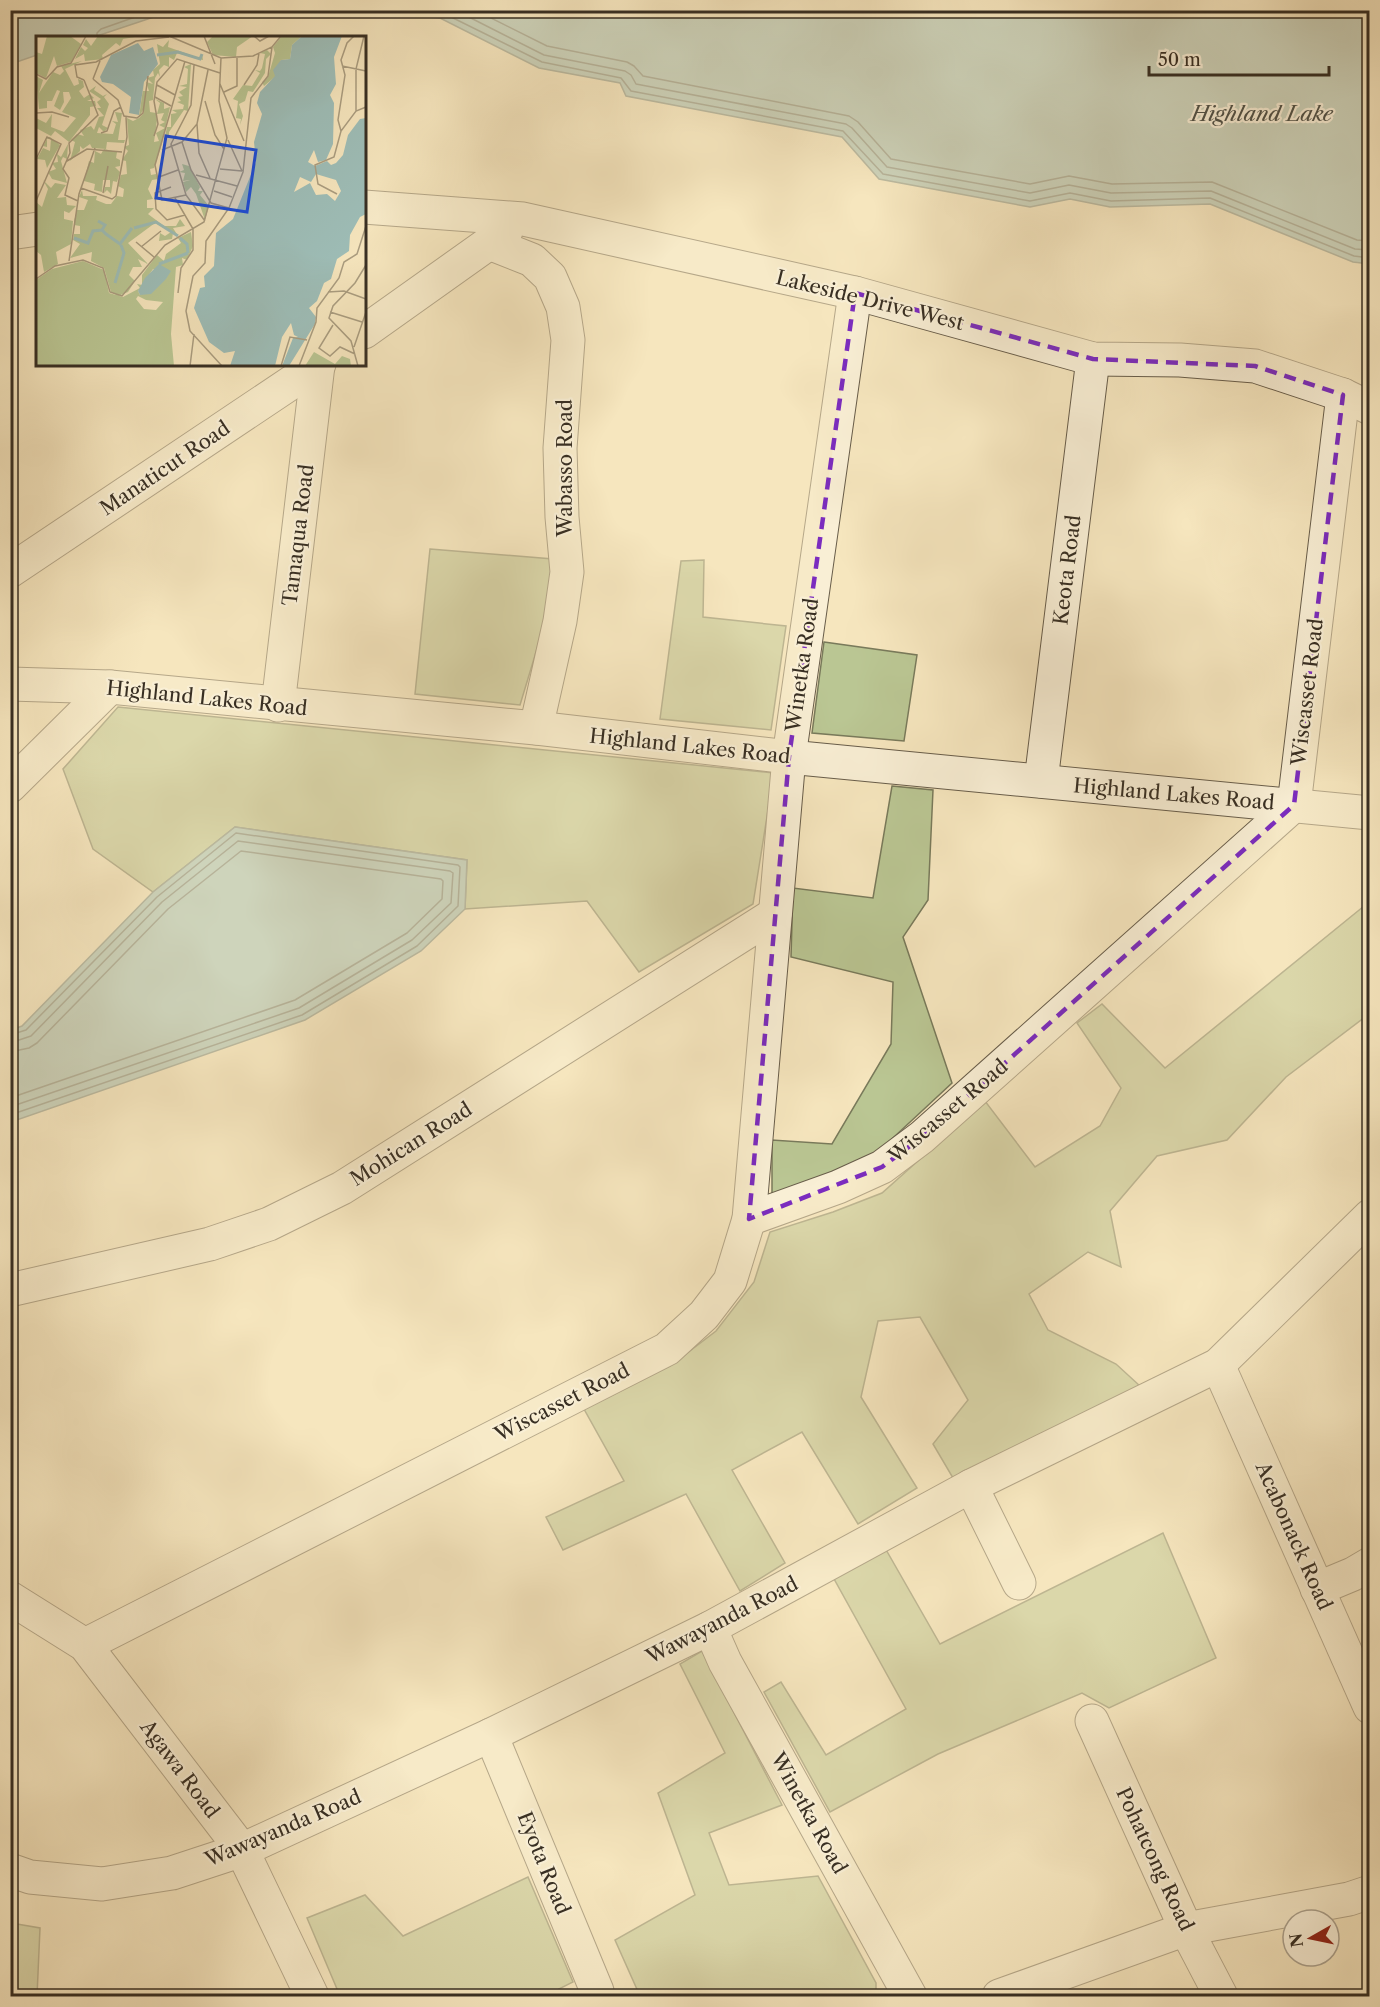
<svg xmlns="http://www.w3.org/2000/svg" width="1380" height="2007" viewBox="0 0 1380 2007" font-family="'Libre Caslon Text',serif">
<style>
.green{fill:#bac693;stroke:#797a5b;stroke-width:1.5}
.water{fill:#9ebeb8;stroke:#75857c;stroke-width:1.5}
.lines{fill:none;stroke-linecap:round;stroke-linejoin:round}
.shore{stroke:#6b766e;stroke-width:1.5}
.minor-casing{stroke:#685d4a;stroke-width:35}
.minor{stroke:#f9efd5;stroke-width:33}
.marked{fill:none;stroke:#7b2cbf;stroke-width:4.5;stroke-dasharray:12 8;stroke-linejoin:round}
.labels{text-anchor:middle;stroke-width:4.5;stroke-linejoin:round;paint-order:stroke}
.street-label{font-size:20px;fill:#382f23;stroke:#f9efd5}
.water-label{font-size:21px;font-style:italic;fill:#525348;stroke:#f9efd5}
.inset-river{fill:none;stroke:#9ebeb8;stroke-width:3}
.inset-road{fill:none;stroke:#aa9d80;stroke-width:1.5}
.view{fill:#1d4ed8;fill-opacity:0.15;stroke:#1d4ed8;stroke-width:3}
.inset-edge{fill:none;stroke:#382f23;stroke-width:3}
</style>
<rect width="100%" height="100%" fill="#f6e6be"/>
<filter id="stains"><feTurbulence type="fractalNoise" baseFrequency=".00333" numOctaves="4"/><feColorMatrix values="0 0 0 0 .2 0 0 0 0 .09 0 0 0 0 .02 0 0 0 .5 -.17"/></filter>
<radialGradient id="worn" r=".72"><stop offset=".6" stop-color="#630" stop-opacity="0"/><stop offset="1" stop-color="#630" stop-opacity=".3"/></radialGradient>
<g class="green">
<polygon points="430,549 553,559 549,609 520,705 415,694"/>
<polygon points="704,560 703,617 786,626 771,730 660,719 681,561"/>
<polygon points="824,642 917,655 904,741 812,733"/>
<polygon points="118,707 774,773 753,904 639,972 587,901 465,909 467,860 235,827 153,892 93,849 63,769"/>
<polygon points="892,786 933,790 928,900 903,937 952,1083 880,1150 827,1177 772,1195 772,1140 832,1144 891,1044 893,982 791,957 793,888 873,898"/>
<polygon points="1369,902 1369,1014 1286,1077 1227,1140 1157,1156 1110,1211 1121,1267 1088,1252 1029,1294 1048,1330 1116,1364 1140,1386 953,1478 933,1444 968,1400 920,1317 878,1321 861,1397 917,1488 858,1524 802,1432 732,1470 785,1563 740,1591 686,1494 563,1550 546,1517 624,1481 584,1409 670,1366 716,1331 754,1282 770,1232 833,1212 882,1193 985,1101 1035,1167 1100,1126 1121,1088 1077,1023 1102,1004 1165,1068"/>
<polygon points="1163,1533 1216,1658 1109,1708 1082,1693 938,1754 830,1812 764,1692 781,1682 826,1755 906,1709 833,1577 885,1548 940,1644"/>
<polygon points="702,1651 782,1805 709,1833 729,1885 818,1876 876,1983 876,1996 640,1996 615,1940 695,1895 658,1793 725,1753 680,1664"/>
<polygon points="528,1877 573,1982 545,1996 340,1996 307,1918 365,1895 403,1936"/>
<polygon points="11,1923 40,1928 37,1996 11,1996"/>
</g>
<g class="water">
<polygon points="11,10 172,10 172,11 94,37 38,38 37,55 11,64"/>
<polygon points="338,11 1369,11 1369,264 1353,262 1210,204 1110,207 1070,199 1030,207 879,179 842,137 626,96 620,83 539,68 440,18"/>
<polygon points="235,827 467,860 465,909 421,951 305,1020 11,1122 11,1030 22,1026 153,892"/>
</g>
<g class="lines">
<g class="shore">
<polyline points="420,10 443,13 542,62 621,78 631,91 843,131 883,174 1030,201 1070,193 1111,201 1210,198 1354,256 1370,258"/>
<polyline points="455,10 544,55 625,71 631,75 636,84 846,124 852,128 887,167 1030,193 1069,185 1111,193 1211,191 1355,249 1370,250"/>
<polyline points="475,10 547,46 627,62 634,66 643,76 849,116 858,122 891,159 1030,184 1069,176 1112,184 1212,182 1357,240 1370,241"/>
<polyline points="97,38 97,33 101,29 155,10"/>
<polyline points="10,1035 26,1030 157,897 236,833 458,865 460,867 458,906 417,946 302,1015 10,1115"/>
<polyline points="10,1043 31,1036 162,902 238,841 450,871 453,873 451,903 412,940 299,1008 10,1107"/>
<polyline points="10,1052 29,1048 37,1043 168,909 241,851 441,879 443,881 442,899 407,933 295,1000 10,1098"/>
</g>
<g class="minor-casing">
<g id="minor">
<polyline points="364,207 523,219 855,293 1093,359 1180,360 1255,366 1343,395 1370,408"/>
<polyline points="10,233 38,229"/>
<polyline points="489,243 532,260 550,277 563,307 568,340 560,448 562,517 567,572 560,621 536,728"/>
<polyline points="364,332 506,231"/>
<polyline points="10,571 319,364"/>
<polyline points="10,684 110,687 536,728 789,757 1370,813"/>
<polyline points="278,705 318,365"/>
<polyline points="1041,781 1093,359"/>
<polyline points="10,786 110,687"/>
<polyline points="749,1219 789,757 855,293"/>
<polyline points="10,1290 210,1244 269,1224 342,1188 775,914"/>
<polyline points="1218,1365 1370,1707"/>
<polyline points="971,1486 1019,1583"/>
<polyline points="1317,1589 1353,1574 1370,1564"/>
<polyline points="10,1598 85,1645 242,1850 312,1996"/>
<polyline points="710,1628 725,1662 910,1996"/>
<polyline points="85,1645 667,1349 704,1315 730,1281 749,1219 838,1187 882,1167 922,1137 1294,805 1343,395"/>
<polyline points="1092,1721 1186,1929 1221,1996"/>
<polyline points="491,1735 597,1991"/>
<polyline points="10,1870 30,1877 102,1884 172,1873 242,1850 491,1735 710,1628 971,1486 1218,1365 1370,1216"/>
<polyline points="999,1996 1186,1929 1349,1899 1370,1892"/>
</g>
</g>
<use href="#minor" class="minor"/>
</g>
<path d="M0 0H1380V2007H0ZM855 293 1093 359 1255 366 1343 395 1294 805 922 1137 882 1167 749 1219 789 757Z" fill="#f6e6be" fill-opacity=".55" fill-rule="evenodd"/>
<path class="marked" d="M855 293 1093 359 1255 366 1343 395 1294 805 922 1137 882 1167 749 1219 789 757Z"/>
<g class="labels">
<g class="street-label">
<text transform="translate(870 300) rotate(14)" y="7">Lakeside Drive West</text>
<text transform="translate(165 468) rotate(-34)" y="7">Manaticut Road</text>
<text transform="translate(565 468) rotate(-90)" y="7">Wabasso Road</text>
<text transform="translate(298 535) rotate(-83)" y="7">Tamaqua Road</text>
<text transform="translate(1067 570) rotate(-83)" y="7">Keota Road</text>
<text transform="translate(802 665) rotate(-82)" y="7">Winetka Road</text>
<text transform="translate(1307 692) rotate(-83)" y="7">Wiscasset Road</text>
<text transform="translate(207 698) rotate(6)" y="7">Highland Lakes Road</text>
<text transform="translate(690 746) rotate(6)" y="7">Highland Lakes Road</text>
<text transform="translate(1174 794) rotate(5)" y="7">Highland Lakes Road</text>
<text transform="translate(948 1111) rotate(-40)" y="7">Wiscasset Road</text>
<text transform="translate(411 1144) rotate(-32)" y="7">Mohican Road</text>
<text transform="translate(562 1402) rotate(-27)" y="7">Wiscasset Road</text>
<text transform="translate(1294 1536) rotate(66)" y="7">Acabonack Road</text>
<text transform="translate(722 1620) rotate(-27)" y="7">Wawayanda Road</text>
<text transform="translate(180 1769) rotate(53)" y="7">Agawa Road</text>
<text transform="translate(809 1813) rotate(61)" y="7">Winetka Road</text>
<text transform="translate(283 1828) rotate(-23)" y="7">Wawayanda Road</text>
<text transform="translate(1155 1859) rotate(65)" y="7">Pohatcong Road</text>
<text transform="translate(544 1863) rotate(68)" y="7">Eyota Road</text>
</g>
<g class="water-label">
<text x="1262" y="121">Highland Lake</text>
</g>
</g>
<g transform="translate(36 36)">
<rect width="330" height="330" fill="#f6e6be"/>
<path d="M11 0H34L45 8 35 26 21 30 18 20 10 42 0 37V16L6 18ZM62 0H99V1L87 3 84 10 80 7 66 19 67 23 49 25 48 18 39 23 45 11 49 15 52 12 47 9 50 3 55 10ZM177 0H217L201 11 200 21 177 19 171 6ZM246 0H266L256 9 254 23 245 24 240 40 228 50 226 46 232 41 239 17 237 11ZM133 4 132 11 163 22 166 18 167 24 141 17 138 24 133 21V31L128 29 123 34 124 41 122 37 119 42 117 64 113 65 114 76 120 77 121 84 118 106 123 105 120 97 129 92 123 89 129 86 125 84 128 77 121 78 124 67 119 63 128 67V73L134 71 125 111 118 132 114 133 115 139 120 138 122 143 116 144 112 153 117 163 111 164V172H118L112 178 128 190H140L144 183 149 190 137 192 142 200 137 197 136 203 123 205 124 197 129 200 135 196 119 187 92 207 112 228 102 223 106 231H97L93 239 99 245 92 256 82 260 75 256 68 232 55 225 56 216 34 222 44 208 37 204 38 198H44V190L38 189V185L41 174H48L52 164 43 161 46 154 47 160H61L60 164 70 168H75L81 160 87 161 88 153 82 150 85 139 91 138 90 125 86 124 92 115 88 111 93 109 91 82 97 85 103 82 108 77 107 74 106 76 103 81 108 46 107 55H113L110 46 117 48 111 42 118 40 117 34 124 28 121 8 127 11ZM231 14 235 18 230 23 229 37 217 56 212 55 209 65 203 68 207 80 204 89 205 83 200 82 202 65 197 63 207 49 216 50 224 37 219 34 224 35 226 32 229 18 224 17ZM46 25 29 33 38 50 43 48 42 43 47 45 48 51 43 55 48 62 54 58 58 62 51 65H59L60 70 54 71V79L33 106 19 95 15 100 0 92V82L10 87 16 78 15 91 28 96 40 82 26 76 35 62 33 56H27L28 66 24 74 18 70 24 55 21 54 16 65H11V72L3 73 0 40 7 44 3 57 17 36 24 39 28 35 25 30ZM155 28 152 75 148 74 133 96V102L129 101 131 91H135V78L141 77 136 74 147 73 148 69 141 66 145 65 142 61 147 60 143 56 151 51 143 50 151 48 152 33 148 31ZM60 50 58 54 67 60 71 58 68 61 73 68 66 89 72 92 68 96 63 91 61 97 77 98 80 88 76 85 82 86 79 76 86 77 82 104H89L88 107 71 106 70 113 56 112 54 108 47 113 44 110V115L34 125 39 106 35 104 41 98 48 100 44 94 55 90 58 94 63 81 68 80 61 72H65L61 66 65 63 53 55ZM12 101H14L24 109 11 132 9 124 1 123 7 112 14 115 15 103H11V111L7 110ZM32 108 31 123 27 121 25 125 31 147 16 143 12 136 20 133 16 127 22 126 21 118 25 121ZM68 113 81 116 80 122 84 124V130L79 131 84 136 81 146 77 145 75 158 71 154 68 157 69 151H74V144H67L66 156 58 154 59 148 48 145 53 125 58 127 59 115 65 118ZM146 128 153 130 164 151 162 155H167L164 159 173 170 169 184 160 158 155 151 150 156 147 146 154 144 147 145 149 137 143 136 148 134ZM7 144 15 152 19 147 30 149 21 162 30 161 31 169 40 170 33 177 28 175V183L37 185 35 208 20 216 22 228 8 236 5 219 0 215V166L6 171 12 153ZM155 196 157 210 151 224 146 222 147 229 140 231 135 298 138 330H0V244L16 233 47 225 68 234 73 257 87 261 104 252 101 248 106 249V239L121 219 128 225 130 218 145 207 142 202ZM117 233 133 237 104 259 102 255ZM102 260 110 264 127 266 120 274 108 273 100 263ZM278 316 299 328 306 320 314 323 315 330H269Z" fill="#bac693" fill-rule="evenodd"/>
<path d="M266 0H306L298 21 300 48 294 59 298 67 297 108 290 124 282 126 278 114 272 126 279 130 291 125 295 129 300 127 307 119 312 99 324 83 330 82V178L324 181 314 199 313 215 301 223 295 243 288 247 281 265 273 272 280 281 279 288 253 330H246L257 302 262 301 258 299 255 287 246 301 239 330H194L199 315 188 317 173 306 158 272 164 252 169 251 168 240 178 230 180 197 197 183 220 126 218 106 226 78 221 67 224 56 239 40 237 34 245 24 254 23 256 9ZM280 138 300 144 305 155 299 165 291 158 280 159 274 147 258 156 264 141 275 146ZM102 7 108 15 117 11 122 28 108 46 103 79 93 77 95 61 77 48 66 46 64 41 75 19ZM123 228 135 235 130 243 115 258 104 259 102 255 109 242Z" fill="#9ebeb8" fill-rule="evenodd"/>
<path class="inset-river" d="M121 19 142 16 164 23 166 18M62 185 69 189 66 194 70 198 84 208 96 192M98 192 120 186 142 200M38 202 52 207 57 195 66 194M144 202 151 208 152 217M123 228 152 217M79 247 88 217 85 209"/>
<path class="inset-road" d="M133 0 185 22 217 20 236 11 245 0M155 0H168L179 28M218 0 224 5 233 0M149 25 119 129 126 164 150 159M158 29 155 69 135 108 150 159 169 185M306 30 330 35M0 38 10 43 21 31 35 27 50 0M57 43 82 64 88 80 101 82 107 77 112 40M57 43 64 25M48 44 41 41 39 29 60 26 100 5 133 1M184 48 208 105M121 49 139 59M208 49 221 29 223 17M188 56 201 50V22M119 61 135 70M169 65 179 99 188 113M320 75V33L328 0M0 77 16 76 33 81M161 88 163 117 174 142M305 95 302 84 309 39 305 24 311 7 318 0M65 97 71 95 78 75 85 71M118 100 122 88 118 65 121 46 141 23 184 37M192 104 206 135M146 106 155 134 175 167 193 172M126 114 146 106 161 88 172 34M0 123 11 101 25 108 0 165M31 125 51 113 86 116M184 133 206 135M160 139 201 150M123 141 142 134M135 151 119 157 120 173 131 184 149 179M45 152 76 163 80 160 91 101 90 81M178 155 196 161M67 157 72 130M301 158 282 148 279 129 298 121 305 95 320 75 330 71M139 162 157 193V214L145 232 142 257M42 165 29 159 33 142 27 133 34 117 33 107 62 79 48 44M100 206 118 221M105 211 125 195M33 225 43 158 59 112M0 243 19 230 47 224 67 232 74 256 86 260 129 209 168 186 191 102 183 65 185 22M292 256 308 255 330 263M294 276 326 286M297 289 283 312 294 320 304 311 319 318M318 311 330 276M154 330 158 298M186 330 154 295 150 275 157 240 169 227 170 205 193 172 207 136 215 62 232 40 236 11M245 330 254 301 271 304M263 330 280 286 281 272 303 242 308 226 321 218 330 190M322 330 315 305 293 282 297 270 319 247 330 229"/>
<path class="view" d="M130 100 220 114 211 176 120 162Z"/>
<rect width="330" height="330" class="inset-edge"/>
</g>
<rect width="1380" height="2007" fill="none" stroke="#f6e6be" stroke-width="36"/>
<rect x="12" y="12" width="1356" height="1983" fill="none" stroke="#382f23" stroke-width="3"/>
<rect x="18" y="18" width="1344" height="1971" fill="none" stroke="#382f23" stroke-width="1.5"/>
<g transform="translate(1311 1938) rotate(261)"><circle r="28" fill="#f9efd5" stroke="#aca28e" stroke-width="1.5"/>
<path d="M0-4.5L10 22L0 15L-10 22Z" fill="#8f2418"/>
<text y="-9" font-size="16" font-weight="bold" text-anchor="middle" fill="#382f23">N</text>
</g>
<path d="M1149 66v9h180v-9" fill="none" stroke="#382f23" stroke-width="3"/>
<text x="1158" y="66" font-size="18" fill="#382f23" stroke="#f9efd5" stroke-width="4.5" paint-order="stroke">50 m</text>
<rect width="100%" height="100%" filter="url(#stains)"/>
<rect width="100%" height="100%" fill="url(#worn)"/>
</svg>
